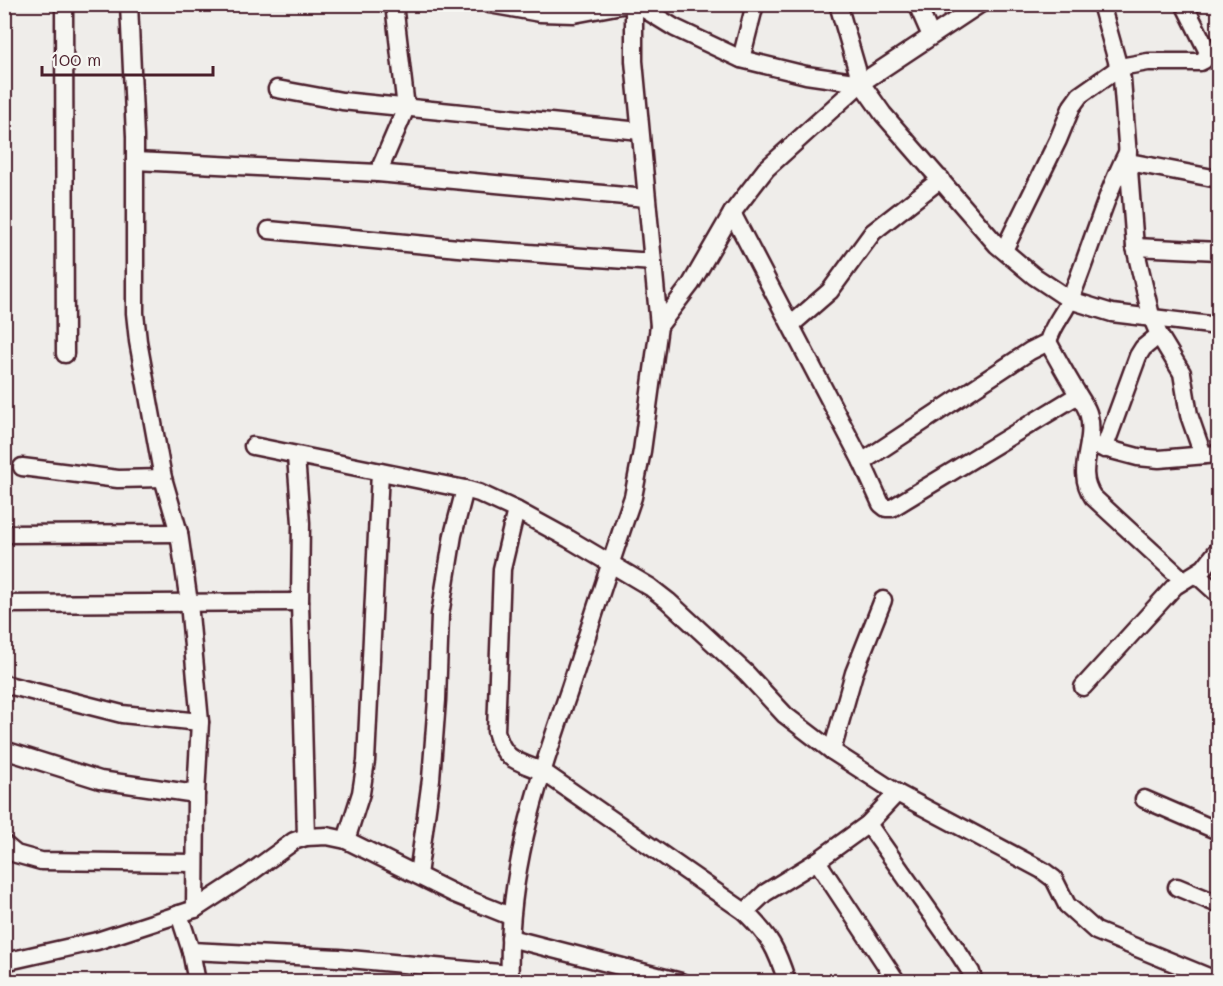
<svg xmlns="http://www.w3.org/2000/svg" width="1223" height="986" viewBox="0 0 1223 986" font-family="Mali,sans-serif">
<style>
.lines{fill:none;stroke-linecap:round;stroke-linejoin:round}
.minor-casing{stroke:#4a1f2b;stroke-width:21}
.minor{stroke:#f6f6f2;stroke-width:16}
</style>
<rect width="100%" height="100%" fill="#efedea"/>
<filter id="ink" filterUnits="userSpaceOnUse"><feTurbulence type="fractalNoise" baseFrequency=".0167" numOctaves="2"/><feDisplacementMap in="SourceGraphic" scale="12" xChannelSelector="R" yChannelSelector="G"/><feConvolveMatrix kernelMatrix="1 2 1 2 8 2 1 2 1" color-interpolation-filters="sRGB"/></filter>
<g filter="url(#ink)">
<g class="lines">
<g class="minor-casing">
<g id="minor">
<polyline points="64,4 65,354"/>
<polyline points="129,4 135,137 135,313 138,341 163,478 179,533 189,603 200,722 196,794 195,909"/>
<polyline points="489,4 540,13 574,14 627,4"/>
<polyline points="634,4 634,61 659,326"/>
<polyline points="636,4 675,28 741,59 806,75 861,83"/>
<polyline points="838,4 861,83 883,114 997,245 1034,276 1070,300 1112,313 1218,326"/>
<polyline points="917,4 931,36"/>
<polyline points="1101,4 1122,79 1135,247 1151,316 1159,335 1182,373 1189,415 1203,455"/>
<polyline points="741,59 755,4"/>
<polyline points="277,89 342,101 640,131"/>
<polyline points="135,161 378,173 646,198"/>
<polyline points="1129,162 1218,179"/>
<polyline points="378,173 406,108 394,4"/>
<path d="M732 213 862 462 1030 351 1048 342C1052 325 1065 313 1071 297 1091 248 1104 198 1128 151"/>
<polyline points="269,230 458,248 653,262"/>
<polyline points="1135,247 1218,251"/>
<polyline points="1004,250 1058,140 1072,106 1080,95 1120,67 1148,62 1200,62 1204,60 1208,52 1184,4"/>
<polyline points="791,325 830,291 873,232 941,179"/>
<path d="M1048 342C1057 358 1066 375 1076 391 1080 399 1087 406 1089 416 1096 445 1074 470 1093 497L1183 580"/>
<polyline points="1089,444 1138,457 1159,459 1218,454"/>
<polyline points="253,446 465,489 479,493 516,510 569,539 650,587 668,601 746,673 785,715 832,751 897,793 1042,870 1054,879 1067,905 1096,931 1218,981"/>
<polyline points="1104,449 1138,356 1143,348 1159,335"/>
<polyline points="296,456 301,523 300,602 306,837"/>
<polyline points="862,462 881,504 886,508 892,508 1078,395"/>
<polyline points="22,467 118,479 163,478"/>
<path d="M516 510 502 569 496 731C503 760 516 761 542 771L745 912C770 937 776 947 787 982"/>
<polyline points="4,534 179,533"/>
<polyline points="1196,574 1218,594"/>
<polyline points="4,604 300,602"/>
<polyline points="4,684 122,714 200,722"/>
<polyline points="1083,687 1175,586 1204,568 1218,550"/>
<polyline points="4,750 100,780 196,794"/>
<polyline points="832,751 854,673 883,600"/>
<polyline points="1144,799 1218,831"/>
<polyline points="868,824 956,949 971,972 974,982"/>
<polyline points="346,840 361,793 366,761 380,472"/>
<polyline points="4,844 16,854 41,861 194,863"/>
<polyline points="817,861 897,982"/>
<polyline points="418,875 431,779 437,700 440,615 453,535 465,489"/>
<polyline points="1177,887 1218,904"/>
<polyline points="745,912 765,893 817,861 868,824 897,793"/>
<polyline points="179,914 191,951 197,982"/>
<polyline points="510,938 681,982"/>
<polyline points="191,951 339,958 510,974"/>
<polyline points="4,962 97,941 195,909 250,873 294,841 306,837 327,836 346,840 455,894 510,916"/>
<path d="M510 982C506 873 536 788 570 688 591 624 611 560 633 497L642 451 659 326 691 284 732 213 766 169 861 83 980 4"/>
</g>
</g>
<use href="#minor" class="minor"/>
</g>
</g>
<rect width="1223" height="986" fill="none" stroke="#f6f6f2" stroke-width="24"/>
<rect x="12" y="12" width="1199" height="962" fill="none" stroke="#4a1f2b" stroke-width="2" filter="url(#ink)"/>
<path d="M42 66v9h171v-9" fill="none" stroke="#4a1f2b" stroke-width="3"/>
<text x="51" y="66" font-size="18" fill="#4a1f2b" stroke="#f6f6f2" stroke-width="4.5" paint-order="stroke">100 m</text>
</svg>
